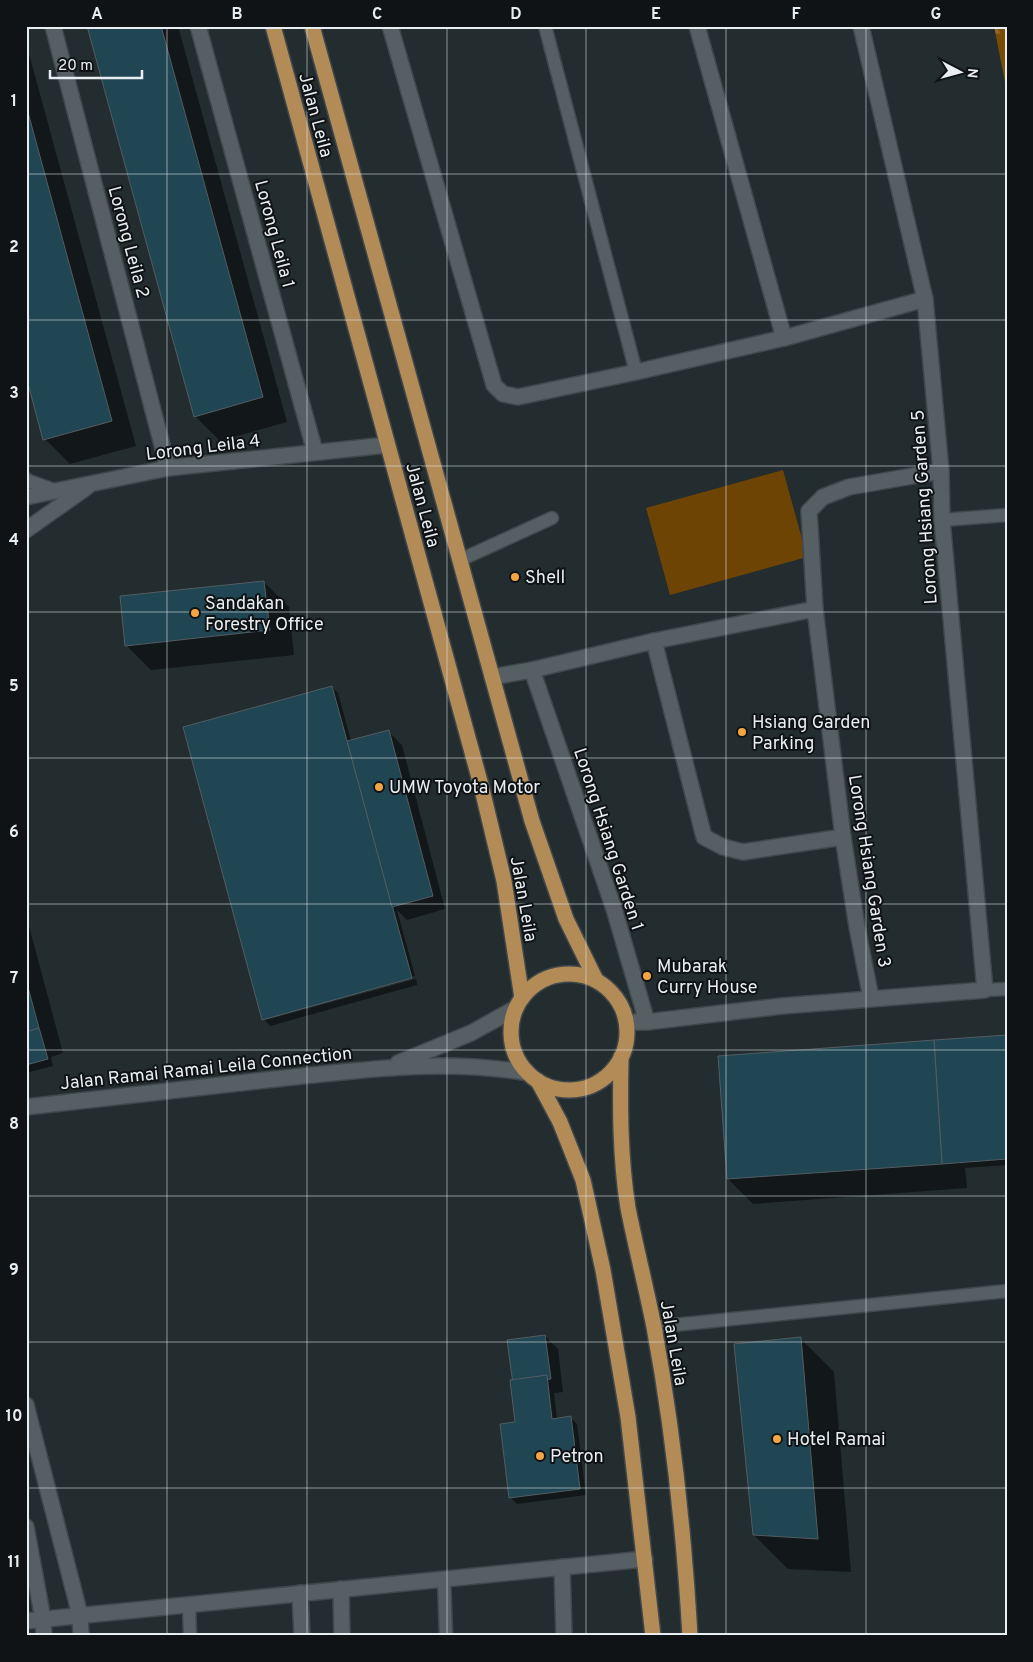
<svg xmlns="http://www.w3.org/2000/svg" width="1033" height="1662" viewBox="0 0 1033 1662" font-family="Overpass,sans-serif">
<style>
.forest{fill:url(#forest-firs)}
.garden{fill:#6e4404}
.shadow{fill:#0007}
.building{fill:#204553;stroke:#535d61}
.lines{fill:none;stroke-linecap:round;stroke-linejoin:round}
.lane-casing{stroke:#41484b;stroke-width:15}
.street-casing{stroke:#41484b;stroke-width:18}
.primary-casing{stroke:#41484b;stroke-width:18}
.lane{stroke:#566064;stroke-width:12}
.street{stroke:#566064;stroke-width:15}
.primary{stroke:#b28b56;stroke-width:15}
.grid{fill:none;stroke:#e8eef1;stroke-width:1;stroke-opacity:0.55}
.poi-dot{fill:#f2a541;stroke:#101315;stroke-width:2}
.labels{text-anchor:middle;stroke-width:4;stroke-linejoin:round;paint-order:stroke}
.street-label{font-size:18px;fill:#e8eef1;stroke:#101315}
.poi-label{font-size:18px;fill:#e8eef1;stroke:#101315;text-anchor:start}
.neatline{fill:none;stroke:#e8eef1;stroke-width:2}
.grid-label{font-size:16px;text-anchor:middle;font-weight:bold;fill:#e8eef1}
</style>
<defs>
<pattern id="forest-firs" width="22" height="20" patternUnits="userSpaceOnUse" patternTransform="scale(1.25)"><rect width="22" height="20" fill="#7a4c03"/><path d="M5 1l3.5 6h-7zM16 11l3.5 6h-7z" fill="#8d6628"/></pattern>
</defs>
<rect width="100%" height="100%" fill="#232c2f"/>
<polygon class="forest" points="994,26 1007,26 1007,92"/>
<polygon class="garden" points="783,470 807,557 670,595 646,508"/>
<g class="shadow">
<polygon points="89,26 178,26 287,422 220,441 195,416"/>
<polygon points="26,43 136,446 70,464 45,439 26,371"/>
<polygon points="264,582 289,607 294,655 151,670 126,645"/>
<polygon points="332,687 338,693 351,741 389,732 402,745 445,909 407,920 397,910 415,976 266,1018 266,1020 416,979 417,985 270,1026 264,1019"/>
<polygon points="26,915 63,1053 51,1057 53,1066 26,1073"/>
<polygon points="1007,1036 1007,1165 965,1168 967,1188 753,1204 728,1179"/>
<polygon points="545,1336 558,1349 563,1392 554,1393 557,1419 571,1418 577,1424 586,1495 517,1504 510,1497 517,1423 514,1380"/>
<polygon points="800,1338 834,1372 851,1572 788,1569 754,1535"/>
</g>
<g class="building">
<polygon points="87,26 161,26 263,397 194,417"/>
<polygon points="26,105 112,421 43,440 26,376"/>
<polygon points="264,581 270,630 125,646 120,596"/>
<polygon points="332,686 412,978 262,1020 183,727"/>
<polygon points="389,730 433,896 392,907 347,741"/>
<polygon points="26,980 39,1028 26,1032"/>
<polygon points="39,1028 48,1059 26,1065 26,1032"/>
<polygon points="1007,1035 1007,1159 942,1164 934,1040"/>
<polygon points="934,1040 942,1164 727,1179 718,1056"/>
<polygon points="545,1335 551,1379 513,1384 507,1340"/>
<polygon points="801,1337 818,1539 753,1535 734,1344"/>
<polygon points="547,1375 552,1419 571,1416 580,1489 509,1498 500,1424 515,1422 510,1380"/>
</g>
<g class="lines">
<g class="lane-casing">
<g id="lane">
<polyline points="545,26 636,372"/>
<polyline points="26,479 29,481 57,491"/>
<polyline points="942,520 1007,515"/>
<polyline points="460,560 552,518"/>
<polyline points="985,990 1007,989"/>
<polyline points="654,1327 1007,1291"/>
<polyline points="444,1579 446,1636"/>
<polyline points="189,1604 190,1636"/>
</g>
</g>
<g class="street-casing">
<g id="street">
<polyline points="53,26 168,468"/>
<polyline points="198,26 315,452"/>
<polyline points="390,26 494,385 503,394 518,397 636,372 784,338 925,299"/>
<polyline points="697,26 784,338"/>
<polyline points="26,497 168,468 387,445"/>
<polyline points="26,530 87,487"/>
<polyline points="654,641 704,837 723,847 743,852 843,837"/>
<polyline points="532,670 614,909 647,1022"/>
<polyline points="492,677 532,670 654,641 815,609"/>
<polyline points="871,998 857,927 843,837 815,609 809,511 823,497 849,487 941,471"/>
<polyline points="626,1022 647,1022 782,1006 985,990 942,520 941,471 925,299 861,26"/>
<polyline points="398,1063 471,1033 516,1008"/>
<path d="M26 1107C109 1098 192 1089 275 1079 360 1070 443 1058 528 1073"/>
<polyline points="26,1405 80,1615 81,1636"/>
<polyline points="26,1527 43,1619 44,1636"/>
<polyline points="562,1567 564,1636"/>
<polyline points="341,1589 342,1636"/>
<polyline points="300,1593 302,1636"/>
<polyline points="26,1621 645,1559"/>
</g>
</g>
<g class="primary-casing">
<g id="primary">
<polyline points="273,26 481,785 504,881 522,998"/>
<polyline points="312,26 532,821 566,919 596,980"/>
<circle cx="569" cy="1032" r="58"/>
<path d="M621 1057C620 1107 620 1158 628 1208 636 1248 646 1287 654 1327 673 1429 684 1532 690 1636"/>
<polyline points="538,1081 560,1122 583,1180 603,1270 628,1417 653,1636"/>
</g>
</g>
<use href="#lane" class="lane"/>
<use href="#street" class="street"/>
<use href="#primary" class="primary"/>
</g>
<path class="grid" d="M167 26V1636M307 26V1636M447 26V1636M586 26V1636M726 26V1636M866 26V1636M26 174H1007M26 320H1007M26 466H1007M26 612H1007M26 758H1007M26 904H1007M26 1050H1007M26 1196H1007M26 1342H1007M26 1488H1007"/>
<g class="poi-dot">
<circle cx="515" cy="577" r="5"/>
<circle cx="195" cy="613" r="5"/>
<circle cx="742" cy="732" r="5"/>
<circle cx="379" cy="787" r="5"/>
<circle cx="647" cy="976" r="5"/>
<circle cx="777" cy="1439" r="5"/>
<circle cx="540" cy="1456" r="5"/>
</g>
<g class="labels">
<g class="street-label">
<text transform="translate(316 115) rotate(75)" y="6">Jalan Leila</text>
<text transform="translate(275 234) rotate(75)" y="6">Lorong Leila 1</text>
<text transform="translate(129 242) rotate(75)" y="6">Lorong Leila 2</text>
<text transform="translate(203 447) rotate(-7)" y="6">Lorong Leila 4</text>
<text transform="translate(423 505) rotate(75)" y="6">Jalan Leila</text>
<text transform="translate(924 507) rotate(-94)" y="6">Lorong Hsiang Garden 5</text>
<text transform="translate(609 839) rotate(72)" y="6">Lorong Hsiang Garden 1</text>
<text transform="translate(870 871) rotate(81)" y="6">Lorong Hsiang Garden 3</text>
<text transform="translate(524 899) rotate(80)" y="6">Jalan Leila</text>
<text transform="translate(206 1068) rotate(-6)" y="6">Jalan Ramai Ramai Leila Connection</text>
<text transform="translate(674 1343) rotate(80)" y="6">Jalan Leila</text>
</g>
<g class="poi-label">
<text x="525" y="583">Shell</text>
<text x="205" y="609">Sandakan<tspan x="205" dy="21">Forestry Office</tspan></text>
<text x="752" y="728">Hsiang Garden<tspan x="752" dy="21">Parking</tspan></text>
<text x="389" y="793">UMW Toyota Motor</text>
<text x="657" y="972">Mubarak<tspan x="657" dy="21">Curry House</tspan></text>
<text x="787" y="1445">Hotel Ramai</text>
<text x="550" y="1462">Petron</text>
</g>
</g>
<rect width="1033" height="1662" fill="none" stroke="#101315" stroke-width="55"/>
<g transform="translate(960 72) rotate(96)" stroke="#101315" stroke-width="4" paint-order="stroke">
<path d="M0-4L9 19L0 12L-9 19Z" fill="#e8eef1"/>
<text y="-8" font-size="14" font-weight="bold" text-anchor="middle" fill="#e8eef1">N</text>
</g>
<path d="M50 70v8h92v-8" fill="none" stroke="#e8eef1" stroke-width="2.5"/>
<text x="58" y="70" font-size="15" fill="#e8eef1" stroke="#101315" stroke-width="4" paint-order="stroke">20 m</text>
<rect x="28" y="28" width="978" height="1606" class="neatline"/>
<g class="grid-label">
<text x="97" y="19">A</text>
<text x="237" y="19">B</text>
<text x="377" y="19">C</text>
<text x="516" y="19">D</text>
<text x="656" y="19">E</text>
<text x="796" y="19">F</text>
<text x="936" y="19">G</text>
<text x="14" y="106">1</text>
<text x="14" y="252">2</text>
<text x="14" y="398">3</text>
<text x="14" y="545">4</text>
<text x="14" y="691">5</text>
<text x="14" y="837">6</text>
<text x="14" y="983">7</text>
<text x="14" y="1129">8</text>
<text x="14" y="1275">9</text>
<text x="14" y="1421">10</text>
<text x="14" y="1567">11</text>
</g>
</svg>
